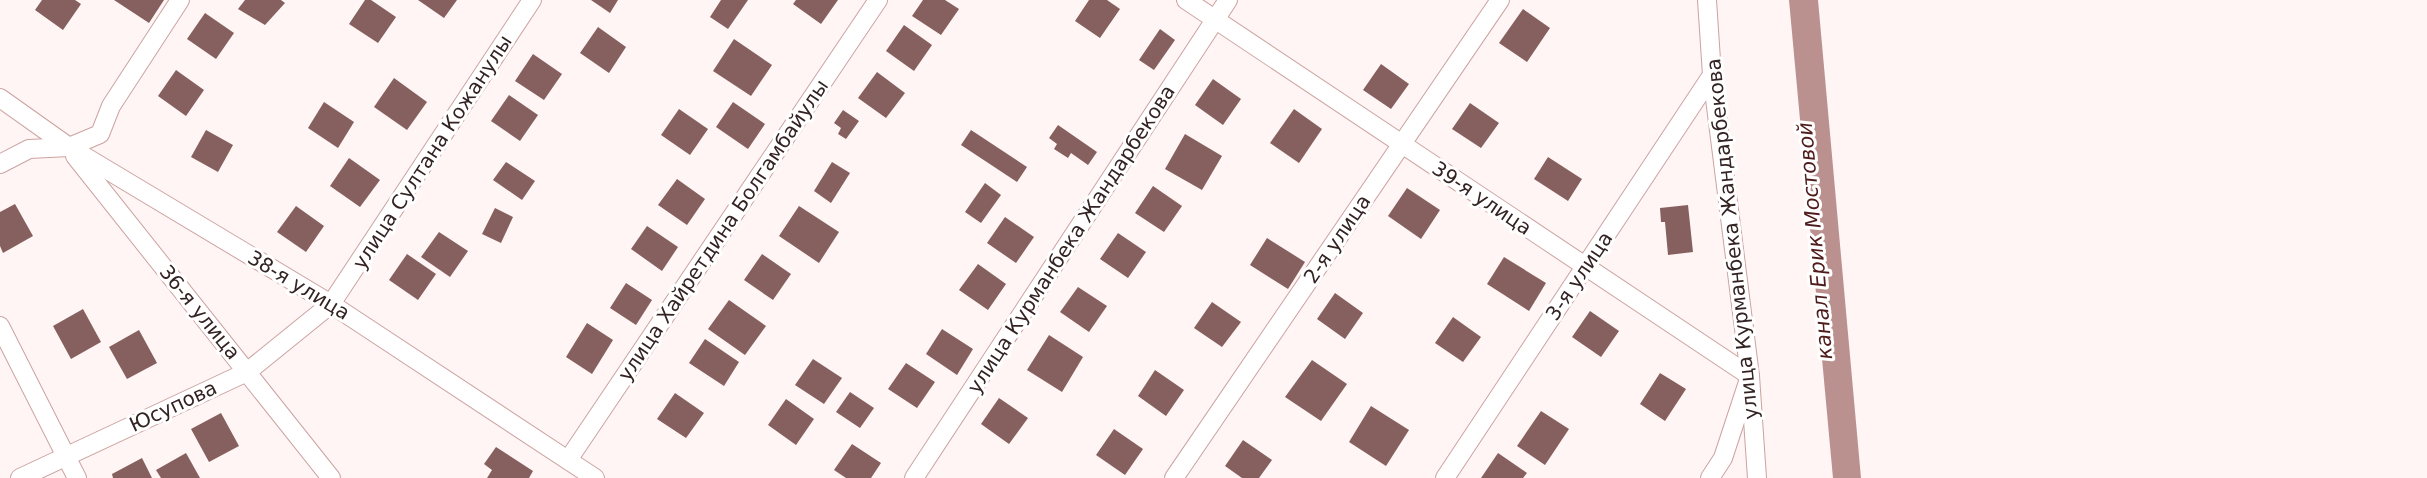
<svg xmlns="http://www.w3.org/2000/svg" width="2427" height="478" viewBox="0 0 2427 478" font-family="'DejaVu Sans',sans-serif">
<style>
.water{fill:#ba918f}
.building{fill:#86605e}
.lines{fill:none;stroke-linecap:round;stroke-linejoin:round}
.street-casing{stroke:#cca3a1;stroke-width:20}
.street{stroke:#fff;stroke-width:18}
.labels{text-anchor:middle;stroke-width:6;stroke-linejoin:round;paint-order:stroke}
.street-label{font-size:20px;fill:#332323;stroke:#fff}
.water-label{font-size:21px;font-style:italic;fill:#501b1b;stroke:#fff}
</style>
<rect width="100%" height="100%" fill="#fef5f4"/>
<polygon class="water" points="1789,0 1818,0 1861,478 1833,478"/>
<g class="building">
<polygon points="42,0 75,0 81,4 63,30 35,10"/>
<polygon points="114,0 164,0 149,23"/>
<polygon points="245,0 281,0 285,3 265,25 238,9"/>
<polygon points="365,0 371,0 396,17 378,43 349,24"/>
<polygon points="418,0 457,0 444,18"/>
<polygon points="591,0 618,0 610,13"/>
<polygon points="721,0 748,0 728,29 710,17"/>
<polygon points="796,0 838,0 821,24 793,4"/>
<polygon points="923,0 945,0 959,9 941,35 912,16"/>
<polygon points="1089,0 1107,0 1120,9 1100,38 1075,21"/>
<polygon points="1523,9 1550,28 1527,62 1499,43"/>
<polygon points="205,13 234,33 216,59 187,39"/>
<polygon points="904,25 932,45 914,71 886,51"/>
<polygon points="598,27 626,47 609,73 580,53"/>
<polygon points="1160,29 1175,40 1154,70 1139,60"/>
<polygon points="734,39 772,65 751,96 713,71"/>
<polygon points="533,54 562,74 544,100 515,81"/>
<polygon points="1381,64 1409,84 1391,109 1363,90"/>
<polygon points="176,70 204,90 186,116 158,96"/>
<polygon points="877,72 905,93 886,118 858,98"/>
<polygon points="394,78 427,102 407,130 374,107"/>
<polygon points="1213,79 1241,99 1223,125 1195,105"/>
<polygon points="509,95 538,115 520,141 491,121"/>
<polygon points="324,102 354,122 338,148 308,128"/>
<polygon points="733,102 765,124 748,149 716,127"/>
<polygon points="1470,103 1499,123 1481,148 1452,129"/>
<polygon points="679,109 708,129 690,155 661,135"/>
<polygon points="1294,109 1322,129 1299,163 1270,143"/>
<polygon points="843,110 859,121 846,139 838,134 841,128 834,123"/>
<polygon points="1058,125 1097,152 1088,165 1071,153 1068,158 1054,149 1057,144 1049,138"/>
<polygon points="206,130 233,145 218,172 191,157"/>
<polygon points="971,130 1027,167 1017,182 961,145"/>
<polygon points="1185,134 1222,156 1202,190 1165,169"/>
<polygon points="1548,157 1582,179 1568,201 1534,179"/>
<polygon points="349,158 380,180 360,207 330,186"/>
<polygon points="506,162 535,181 522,200 493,180"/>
<polygon points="832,162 850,173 831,203 814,191"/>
<polygon points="677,179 705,199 687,225 658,205"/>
<polygon points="985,183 1001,195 981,223 965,212"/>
<polygon points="1153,186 1182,206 1164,232 1135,213"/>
<polygon points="1407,188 1440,210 1421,239 1388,216"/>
<polygon points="15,204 33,236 3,253 0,246 0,212"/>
<polygon points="1688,205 1693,252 1668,255 1665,222 1661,222 1660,208"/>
<polygon points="296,206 324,226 306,252 277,232"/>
<polygon points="799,206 839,232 819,263 779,236"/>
<polygon points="495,208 513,217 501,243 482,234"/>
<polygon points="1005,217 1034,237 1016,263 987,243"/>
<polygon points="647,226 678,247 662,271 631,249"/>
<polygon points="439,232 468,251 450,277 421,257"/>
<polygon points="1118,233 1146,252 1128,278 1100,259"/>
<polygon points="1267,238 1305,262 1288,289 1250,265"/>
<polygon points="407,254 436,274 418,300 389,280"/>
<polygon points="762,254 791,274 773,300 744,280"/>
<polygon points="1504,257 1546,283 1529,311 1487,284"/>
<polygon points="978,264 1006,284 988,310 959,290"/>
<polygon points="626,283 652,300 636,325 610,308"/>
<polygon points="1078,287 1107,306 1089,332 1060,312"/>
<polygon points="1335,293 1363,313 1345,339 1317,319"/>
<polygon points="729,300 766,326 745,355 708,329"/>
<polygon points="1212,302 1241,322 1222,347 1194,328"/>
<polygon points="83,309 101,342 71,359 53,326"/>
<polygon points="1590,311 1619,331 1601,357 1572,337"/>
<polygon points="1453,317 1481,337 1463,362 1435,343"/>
<polygon points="587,323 613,340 592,374 566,357"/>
<polygon points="942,329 973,349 957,375 926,354"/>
<polygon points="139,330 157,363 127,379 109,347"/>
<polygon points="1049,335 1083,357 1062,392 1027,370"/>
<polygon points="705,339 739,362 724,386 689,363"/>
<polygon points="813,359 842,378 824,404 795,385"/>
<polygon points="1312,360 1347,384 1321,421 1285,397"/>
<polygon points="906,363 935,382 917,408 888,389"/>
<polygon points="1155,370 1184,390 1166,416 1138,396"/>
<polygon points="1660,373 1686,389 1665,421 1640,404"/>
<polygon points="850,392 874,408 860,428 836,412"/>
<polygon points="675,393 704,413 686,438 657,419"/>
<polygon points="999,398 1028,418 1009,444 981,424"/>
<polygon points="786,399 814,419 796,445 768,425"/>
<polygon points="1371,406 1409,430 1386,466 1349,442"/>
<polygon points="1541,411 1569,429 1545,465 1517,446"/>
<polygon points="221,413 239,446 209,462 191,429"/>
<polygon points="1114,429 1143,449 1125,475 1096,455"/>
<polygon points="1243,440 1272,460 1259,478 1242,478 1225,466"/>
<polygon points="852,444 881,463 871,478 846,478 834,470"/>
<polygon points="496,447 533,471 529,478 487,478 492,470 484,464"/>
<polygon points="186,453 200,478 161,478 156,470"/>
<polygon points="1498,453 1527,473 1523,478 1481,478"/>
<polygon points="142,458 152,478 113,478 112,474"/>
</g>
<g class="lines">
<g class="street-casing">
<g id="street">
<polyline points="1186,0 1750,376 1723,458 1710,478"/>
<polyline points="1707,0 1712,75 1750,376 1757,478"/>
<polyline points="0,98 69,147 331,304 595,478"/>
<polyline points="75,156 331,478"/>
<polyline points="0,164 29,149 69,147 100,134 111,106 180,0"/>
<polyline points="0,326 77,478"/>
<polyline points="568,460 878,0"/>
<polyline points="20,478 247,372 331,304 532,0"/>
<polyline points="914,478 1228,0"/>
<polyline points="1174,478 1500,0"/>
<polyline points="1445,478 1712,75"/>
</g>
</g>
<use href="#street" class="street"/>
</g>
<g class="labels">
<g class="street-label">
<text transform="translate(432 152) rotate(-57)" y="7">улица Султана Кожанулы</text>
<text transform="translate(1482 198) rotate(34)" y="7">39-я улица</text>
<text transform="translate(723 230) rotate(-56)" y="7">улица Хайретдина Болгамбайулы</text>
<text transform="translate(1071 239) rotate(-57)" y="7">улица Курманбека Жандарбекова</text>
<text transform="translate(1337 239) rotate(-56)" y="7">2-я улица</text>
<text transform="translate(1732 239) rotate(-96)" y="7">улица Курманбека Жандарбекова</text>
<text transform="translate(1579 276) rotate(-56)" y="7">3-я улица</text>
<text transform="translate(299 285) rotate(31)" y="7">38-я улица</text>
<text transform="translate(200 312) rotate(51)" y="7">36-я улица</text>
<text transform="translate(173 406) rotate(-25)" y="7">Юсупова</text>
</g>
<g class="water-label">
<text transform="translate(1815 241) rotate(-95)" y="7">канал Ерик Мостовой</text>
</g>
</g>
</svg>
